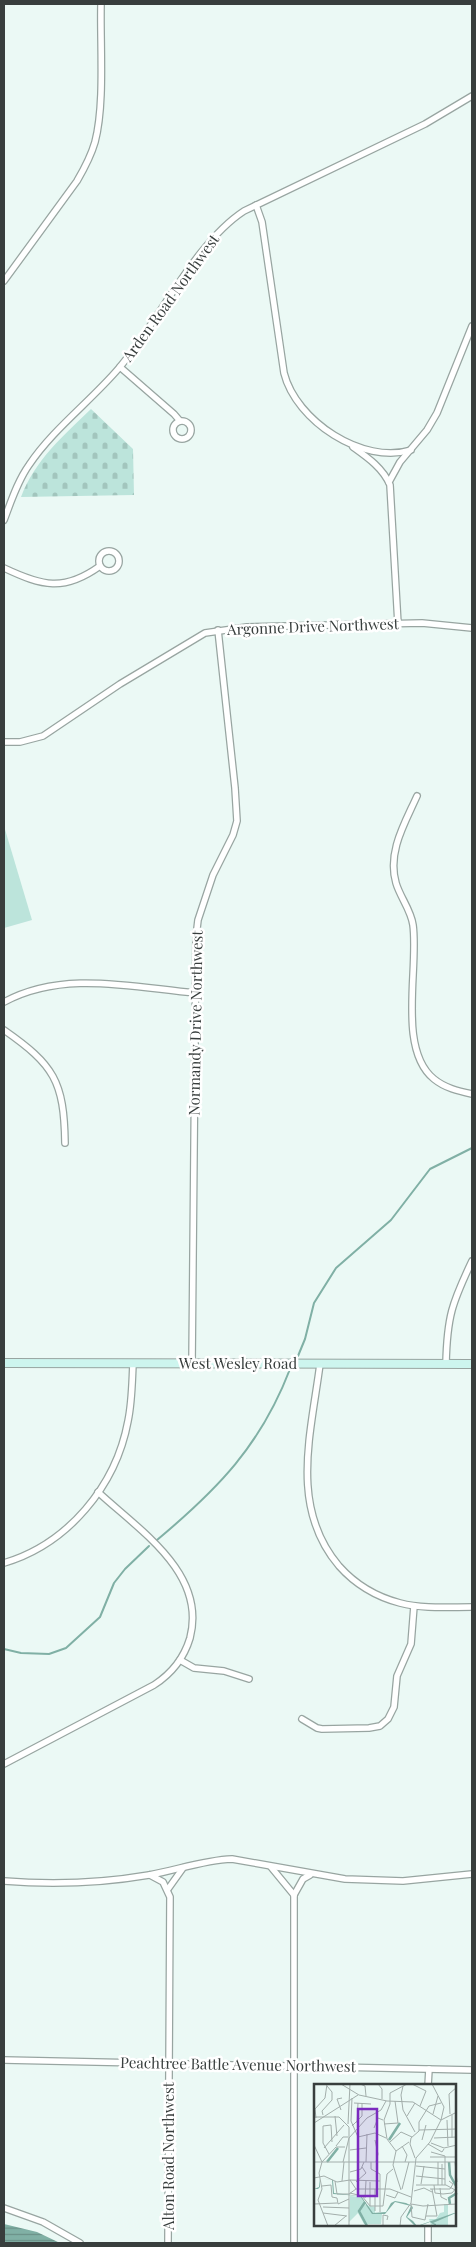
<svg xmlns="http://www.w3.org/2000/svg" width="476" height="2247" viewBox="0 0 476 2247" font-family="'Playfair Display',serif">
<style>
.cemetery{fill:url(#cemetery-stones)}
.green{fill:#bce4db}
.water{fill:url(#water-rules)}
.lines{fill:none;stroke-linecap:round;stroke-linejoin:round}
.stream{stroke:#80b0a5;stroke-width:2}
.street-casing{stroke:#98a5a1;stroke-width:8}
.secondary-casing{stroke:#98a5a1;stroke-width:10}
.street{stroke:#fff;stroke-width:5.5}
.secondary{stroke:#cdf5ee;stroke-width:8}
.labels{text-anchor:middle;stroke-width:5;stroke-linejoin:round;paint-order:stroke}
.street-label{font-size:15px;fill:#383e3d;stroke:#fff}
.inset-river{fill:none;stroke:#80b0a5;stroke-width:2.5}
.inset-road{fill:none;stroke:#a3aeab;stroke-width:1}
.view{fill:#7b2cbf;fill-opacity:0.15;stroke:#7b2cbf;stroke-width:2.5}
.inset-edge{fill:none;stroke:#383e3d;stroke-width:2.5}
</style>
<defs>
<pattern id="cemetery-stones" width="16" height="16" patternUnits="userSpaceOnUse" patternTransform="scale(1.25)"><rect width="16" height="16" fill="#bce4db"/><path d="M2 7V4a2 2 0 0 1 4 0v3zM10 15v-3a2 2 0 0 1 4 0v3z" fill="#a2c5bd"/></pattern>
<pattern id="water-rules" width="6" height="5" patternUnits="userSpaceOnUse" patternTransform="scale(1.25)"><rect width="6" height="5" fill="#80b0a5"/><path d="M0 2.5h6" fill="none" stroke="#6a9188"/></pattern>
</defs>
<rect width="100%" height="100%" fill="#ebf9f5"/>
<path class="cemetery" d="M91 409 133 449 134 495 21 497C35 460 63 436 91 409Z"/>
<polygon class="green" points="4,826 32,920 4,928"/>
<polygon class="water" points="4,2224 37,2232 60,2243 4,2243"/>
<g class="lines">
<g class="stream">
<polyline points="298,1356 305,1339 314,1303 336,1268 391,1220 430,1169 472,1148"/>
<path d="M157 1540C218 1489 261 1445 290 1369"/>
<polyline points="4,1649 21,1653 49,1654 66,1648 100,1617 114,1583 125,1569 149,1546"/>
</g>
<g class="street-casing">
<g id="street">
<path d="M256 205 262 222 284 373C296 421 363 465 411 450"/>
<path d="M4 281 77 181C84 169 91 156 95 142 105 104 100 45 101 4"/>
<polyline points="120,367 174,414 180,421"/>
<circle cx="182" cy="430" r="9"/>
<path d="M353 447C367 457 383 468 390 485L398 624"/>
<polyline points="389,482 400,462 427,430 437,413 472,326"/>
<path d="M4 520C11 502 17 482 29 465 53 429 91 401 119 368 159 321 195 243 244 211L425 124 472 96"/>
<circle cx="109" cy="561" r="10"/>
<path d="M4 568C42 586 64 592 100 566"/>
<polyline points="4,742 20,742 43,736 120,684 205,633 247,627 422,623 472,628"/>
<path d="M417 796C405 823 387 852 396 883 400 897 411 910 413 925 419 968 397 1049 434 1079 445 1088 458 1091 472 1094"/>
<path d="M4 1002C63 970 131 987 195 993"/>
<path d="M4 1030C54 1065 64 1081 65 1143"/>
<polyline points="192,1364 196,937 198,920 213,875 233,835 237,821 235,788 218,630"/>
<path d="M320 1364C311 1434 289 1507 339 1566 355 1584 377 1597 400 1603 423 1609 448 1607 472 1607"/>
<path d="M446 1364C447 1317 452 1303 472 1261"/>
<path d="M4 1563C68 1544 116 1486 128 1421 132 1402 132 1383 133 1364"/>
<polyline points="180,1660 194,1668 224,1671 249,1679"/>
<polyline points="302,1719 317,1728 322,1729 369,1728 380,1726 388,1719 394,1707 397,1676 411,1644 414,1606"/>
<path d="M4 1764 154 1685C171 1674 184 1658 190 1638 207 1573 139 1530 98 1492"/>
<polyline points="271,1867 294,1895"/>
<polyline points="150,1875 163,1882 170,1897 168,2243"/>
<path d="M4 1881C52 1885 102 1883 149 1875 177 1870 204 1860 232 1859L345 1879 403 1881 472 1874"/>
<polyline points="168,1889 183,1868"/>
<polyline points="4,2060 472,2070"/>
<polyline points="428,2086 429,2069"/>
<polyline points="4,2208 43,2222 80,2243"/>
<polyline points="294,2243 294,1895 303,1879 310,1875"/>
<polyline points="428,2243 428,2226"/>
</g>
</g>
<g class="secondary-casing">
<polyline id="secondary" points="4,1363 472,1364"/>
</g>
<use href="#street" class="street"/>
<use href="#secondary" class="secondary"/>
</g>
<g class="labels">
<g class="street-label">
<text transform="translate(171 298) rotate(-54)" y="5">Arden Road Northwest</text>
<text transform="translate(313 627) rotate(-2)" y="5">Argonne Drive Northwest</text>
<text transform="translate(196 1023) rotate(-89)" y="5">Normandy Drive Northwest</text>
<text x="238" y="1369">West Wesley Road</text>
<text transform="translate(238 2065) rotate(1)" y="5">Peachtree Battle Avenue Northwest</text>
<text transform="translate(169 2156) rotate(-90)" y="5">Alton Road Northwest</text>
</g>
</g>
<g transform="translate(314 2084)">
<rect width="142" height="142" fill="#ebf9f5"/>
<path d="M36 112 47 113 51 121 61 123V130H68L67 140H50L44 129 35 138Z" fill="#bce4db"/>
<path d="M130 120H134V142L117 141 115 135H122L126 129 130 128Z" fill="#bce4db"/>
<path d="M6 94 19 96 20 109 47 112 59 129 72 128 77 119 81 117 92 119 98 122 99 124 93 133 99 137 103 142 140 129H142L119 139 122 140V142L116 138 105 142H101L92 133 97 122 81 118 71 130H58L46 112 19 110 18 96 6 94V103L4 105H0L5 103Z" fill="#80b0a5"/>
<path class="inset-river" d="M75 56 86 39M13 78 24 64M135 78 136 91 142 102M51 118 45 127 53 142M136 120 135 114 143 109"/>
<path class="inset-road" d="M27 0 45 11 73 17 99 18 127 36 130 23 118 0M46 0 51 2 52 12M64 0 68 5V15M98 0 112 7 106 22M89 2 87 11 89 26 101 48M38 14 37 37 44 53 61 49 72 54M40 19 57 20M27 26 23 15 28 14M119 30 124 12M136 30 135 10 143 3M9 31 8 27 18 16V8L13 2M138 31V54M21 32 23 52M93 32 101 19M0 33H25L35 43V142M2 34 1 25 11 14 13 0M133 36 134 62M0 39 44 11M43 39 44 19M34 40 36 0M70 40 84 39 81 17M38 42 48 32V19M60 44 64 34 69 36M105 46 143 45M120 54 143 53M61 56 64 70 62 78M108 56 112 41M76 58 87 48 98 53M117 59 130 64 143 61M114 60 128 68 130 65M0 61 8 78 5 89 8 105 4 116 14 142M22 62 29 53H34M88 62 93 71 91 78M10 64 30 41M36 66 52 64M82 67 95 58M117 68 131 72V101M15 70 9 59V42L17 41 18 58M116 73H143M101 74 96 60 97 54 105 47V38L115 22 127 19M0 78H143M8 78 22 63H31M29 78 35 54 53 34 67 26 72 17M52 78 53 50M57 78V85L66 90V128M124 78V101M141 78 143 98M128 80V101M102 82 131 85M36 88 47 85 50 78M102 92 131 95M0 94 10 92 23 98 36 96 42 105H76L97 113M36 96 66 97M21 97 23 110H35L42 105M28 97 30 78M42 98 52 89 48 83M107 100 110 82M102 101H132L143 107M120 101 121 109 129 110 138 109 143 103M8 102 17 101 18 113 23 114 24 120 35 115M126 104 127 113 133 116M88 105 95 78M116 105H136L139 100 135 97M87 106 79 81 82 67 73 55 70 36 76 20V9L93 0M100 107 110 104 118 108M36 109 48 112 56 122H69L73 90 79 85M72 111 81 114 84 108M51 114 52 97M0 120 23 119M97 120 109 122 143 120M97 120 98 133 111 136 114 120M56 122V98M9 123 35 124M61 127V105M9 129 33 132M112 132H123L118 105M20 142 32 132M69 142V131L74 132 73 136M86 142 87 133 97 119 102 74 116 58 127 36 143 28"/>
<path class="view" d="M44 25H63V112H44Z"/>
<rect width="142" height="142" class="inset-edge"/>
</g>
<rect width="476" height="2247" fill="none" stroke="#383e3d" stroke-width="10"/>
</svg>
